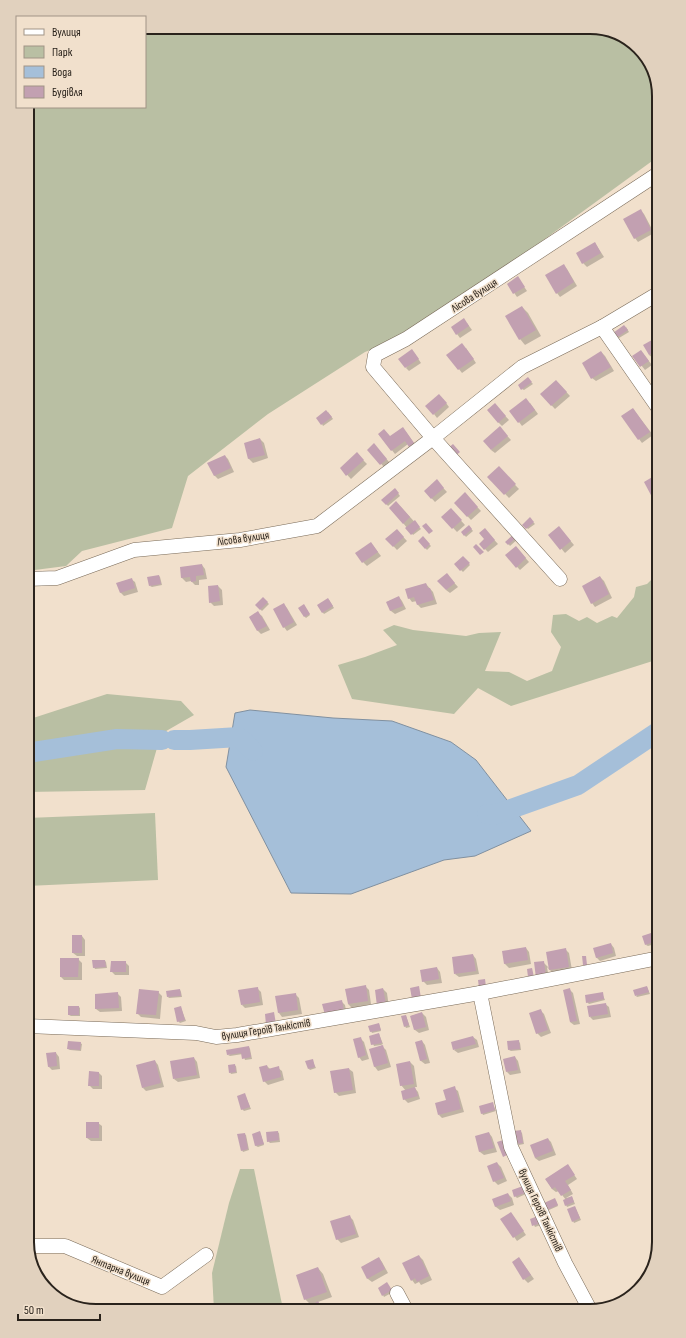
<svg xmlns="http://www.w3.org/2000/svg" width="686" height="1338" viewBox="0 0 686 1338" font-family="'Sofia Sans Condensed',sans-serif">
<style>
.green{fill:#b9bfa3}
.water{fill:#a5bfd9;stroke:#8090a0}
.shadow{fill:#0003}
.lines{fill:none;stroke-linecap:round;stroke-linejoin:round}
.river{stroke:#a5bfd9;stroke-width:20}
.building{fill:#c2a0b1}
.minor-casing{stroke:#796a58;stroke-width:15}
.minor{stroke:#fff;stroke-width:14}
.labels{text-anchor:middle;stroke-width:3;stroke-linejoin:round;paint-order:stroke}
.street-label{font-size:11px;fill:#2a231c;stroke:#f1e0cc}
.rim{fill:none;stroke:#2a231c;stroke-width:2}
</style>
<rect width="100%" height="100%" fill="#f1e0cc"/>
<g class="green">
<polygon points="595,27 632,41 654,70 659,96 659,156 417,332 365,352 268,414 188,476 172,528 82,551 66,566 27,571 27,107 145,107 145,31"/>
<polygon points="659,572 659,659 511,706 478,688 454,714 352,699 338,665 365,657 397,645 383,630 394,625 413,630 466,636 479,633 501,632 485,671 509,672 527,681 552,671 561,647 551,632 553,615 566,614 579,621 587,617 597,623 612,616 617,618 634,597 636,587 647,584"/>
<polygon points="107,694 181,701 194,715 161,734 145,790 27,792 27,720"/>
<polygon points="155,813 158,880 27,886 27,818"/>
<polygon points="27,902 30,903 27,1013"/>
<polygon points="240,1169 254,1169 283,1309 214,1310 212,1273 229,1203"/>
</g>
<polygon class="water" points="250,710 333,718 392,721 451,742 476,760 531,831 475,856 444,860 351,894 291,893 226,767 235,713"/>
<g class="shadow">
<polygon points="641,211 644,214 654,233 638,242 635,238"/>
<polygon points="595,243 604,257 587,267 583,263"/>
<polygon points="563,265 567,269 577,286 560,297 557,293"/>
<polygon points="518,278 527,291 517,297 508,284"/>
<polygon points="522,307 528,313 541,336 525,345 520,339"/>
<polygon points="467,323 472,330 460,338 457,334"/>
<polygon points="626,327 629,332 619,338 617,337"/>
<polygon points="659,337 659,354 653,358 649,355"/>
<polygon points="466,348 476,363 462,373 448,355"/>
<polygon points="641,351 652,365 645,370 634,356"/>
<polygon points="601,352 605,356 614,371 596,381 592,378"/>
<polygon points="415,354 421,363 409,371 406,368"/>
<polygon points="529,380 533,384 524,390 522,389"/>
<polygon points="560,385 570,396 555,409 541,394"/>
<polygon points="443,399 449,407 437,418 434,414"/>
<polygon points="530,403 538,414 522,426 519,422"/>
<polygon points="498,408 509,420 502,426 498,422"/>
<polygon points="633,409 653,435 642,443 622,416"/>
<polygon points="328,412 333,419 323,426 322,424"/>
<polygon points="503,431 511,440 495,453 491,450"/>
<polygon points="406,432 417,447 413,450 408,444 395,454 379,434 390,437"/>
<polygon points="260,439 264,443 268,458 253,463 249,459 245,444"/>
<polygon points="377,448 390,463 385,468 368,450"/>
<polygon points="357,454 367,464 351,479 341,468"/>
<polygon points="225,456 228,459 234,472 218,479 214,475"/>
<polygon points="499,468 519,489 509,498 489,477"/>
<polygon points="659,475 659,502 658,502 654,499 645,482"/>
<polygon points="437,481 447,492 435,502 425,491"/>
<polygon points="395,489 400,496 388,506 383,500"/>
<polygon points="468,497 481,511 471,520 455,503"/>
<polygon points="400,506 421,529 413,535 403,523"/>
<polygon points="454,513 465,525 457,532 443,517"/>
<polygon points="530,519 535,524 528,529 524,525"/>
<polygon points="469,526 473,531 466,537 462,532"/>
<polygon points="397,530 407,541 397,550 387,539"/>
<polygon points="562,531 574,545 565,553 550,535"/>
<polygon points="488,533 498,544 488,552 480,544 486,539"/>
<polygon points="515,534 519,538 510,546 507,542"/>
<polygon points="423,538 431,546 427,550 419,541"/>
<polygon points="371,543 381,556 367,566 363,562"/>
<polygon points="516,547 529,562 520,570 506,555"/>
<polygon points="463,557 470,565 463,572 455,564"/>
<polygon points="202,565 205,569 207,579 199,580 199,585 195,585 191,581 186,582 182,578 181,568"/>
<polygon points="159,576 160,577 162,585 152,587 150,586"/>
<polygon points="600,577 604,581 612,598 595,607 592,603"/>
<polygon points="450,578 458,587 450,593 446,590"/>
<polygon points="131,579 135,582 138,592 124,596 121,593 118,583"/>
<polygon points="426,584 433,592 437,604 421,608 418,605 417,601 412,602 409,598"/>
<polygon points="218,586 222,590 223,605 214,606 210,602"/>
<polygon points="399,597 402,601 406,609 395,614 391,611 387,602"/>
<polygon points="263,598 269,604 262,611 256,605"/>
<polygon points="329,600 334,608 324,614 318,606"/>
<polygon points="283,604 287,608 297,625 287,631 284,627"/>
<polygon points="305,607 310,615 306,618 305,617"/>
<polygon points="258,613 262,616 270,630 261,634 258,631 250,617"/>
<polygon points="654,933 658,943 648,946 646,945"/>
<polygon points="82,936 85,940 85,956 77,956 73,953"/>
<polygon points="611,944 614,948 616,956 600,961 596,957"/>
<polygon points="526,948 529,952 531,964 509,968 505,964 503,952"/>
<polygon points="565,949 569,953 572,970 553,973 547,967 549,979 541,981 543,962 549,968"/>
<polygon points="473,955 476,959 479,974 459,977 455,974"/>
<polygon points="78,959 82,963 82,980 64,980 61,977"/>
<polygon points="105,961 106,962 107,968 95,969 94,967"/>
<polygon points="125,962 129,966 129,975 115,975 111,971"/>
<polygon points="437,968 440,972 442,983 427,985 423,981"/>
<polygon points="365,986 369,990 371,1004 352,1008 348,1004"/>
<polygon points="647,987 650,994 637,997 636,996"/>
<polygon points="257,988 261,992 263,1005 245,1008 242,1005"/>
<polygon points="383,989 387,993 389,1008 382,1009"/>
<polygon points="569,989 573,993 580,1024 574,1025 570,1022"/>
<polygon points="180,990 181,992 182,997 169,998 168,997"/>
<polygon points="158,992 162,996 160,1019 141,1017 137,1013"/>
<polygon points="117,993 121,997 122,1011 100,1012 96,1009"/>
<polygon points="602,993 605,1000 589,1004 587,1002"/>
<polygon points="295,994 299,998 302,1014 282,1017 279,1013 276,997"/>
<polygon points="341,1001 345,1005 347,1015 329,1018"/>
<polygon points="605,1004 609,1007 611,1017 593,1020 590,1017"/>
<polygon points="79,1007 80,1008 80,1016 71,1016 69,1015"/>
<polygon points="181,1008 186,1021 180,1023 178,1021"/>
<polygon points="540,1010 544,1014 551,1033 541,1037 537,1033"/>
<polygon points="422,1013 426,1017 429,1030 419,1033 415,1030 411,1016"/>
<polygon points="406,1016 410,1027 406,1028 405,1026"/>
<polygon points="379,1024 381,1031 372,1033 369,1027"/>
<polygon points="379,1034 383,1044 381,1045 386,1050 391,1067 378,1071 375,1067 370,1050 381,1046 381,1045 374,1046 370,1037"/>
<polygon points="473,1037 477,1040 479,1047 458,1053 454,1050"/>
<polygon points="360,1038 364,1042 369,1059 362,1061 359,1057"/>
<polygon points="422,1041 425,1045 430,1063 425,1064 421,1061"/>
<polygon points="518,1041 520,1043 521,1050 511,1051 509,1050"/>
<polygon points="80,1043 82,1044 81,1051 70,1050 68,1049"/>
<polygon points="249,1047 250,1049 252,1059 245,1060 243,1054 230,1056 228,1055"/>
<polygon points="56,1053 59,1057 60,1069 52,1070 49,1067"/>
<polygon points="515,1057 518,1061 521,1073 510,1075 507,1072"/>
<polygon points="194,1058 197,1062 200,1078 178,1082 174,1079"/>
<polygon points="312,1060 316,1068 310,1070 309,1069"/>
<polygon points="155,1061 158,1065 164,1087 146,1091 143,1088"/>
<polygon points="410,1062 414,1066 417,1087 414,1087 418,1092 420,1099 408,1103 404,1099 406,1091 401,1085"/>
<polygon points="234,1065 236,1066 237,1073 231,1074 230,1072"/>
<polygon points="267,1066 271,1070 278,1068 282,1071 284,1080 268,1085 264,1081"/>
<polygon points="349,1069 353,1072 356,1093 339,1096 335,1092"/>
<polygon points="99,1073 102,1076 102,1089 93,1089 89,1085"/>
<polygon points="454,1088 458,1091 464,1112 442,1118 439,1115"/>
<polygon points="245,1095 251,1109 244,1111 242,1109"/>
<polygon points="492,1103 496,1111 483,1115 482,1113"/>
<polygon points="98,1123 102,1126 102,1141 91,1141 87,1138"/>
<polygon points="520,1131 522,1133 524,1144 519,1145 517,1144"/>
<polygon points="260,1132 264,1145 258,1147 256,1146"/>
<polygon points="277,1132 279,1133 280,1142 270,1143 268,1141"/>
<polygon points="489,1133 492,1137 497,1152 484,1155 480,1152 476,1137"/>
<polygon points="244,1134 246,1135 249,1150 243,1152 242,1150"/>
<polygon points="548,1139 551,1142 556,1155 539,1161 535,1158"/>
<polygon points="497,1163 501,1167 507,1181 498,1185 494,1181"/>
<polygon points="568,1166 577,1179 568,1185 573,1194 566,1198 572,1197 575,1204 567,1207 566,1205 566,1200 559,1191 556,1192 552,1189 546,1179"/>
<polygon points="523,1187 526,1194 517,1198 515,1196"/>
<polygon points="508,1194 512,1198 514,1205 500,1210 496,1207 493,1200"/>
<polygon points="556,1201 558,1206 549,1210 548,1209"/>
<polygon points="575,1207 581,1220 574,1223 573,1221"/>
<polygon points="511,1213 526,1235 517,1241 502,1219"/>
<polygon points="349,1216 353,1220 359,1237 341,1243 337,1239"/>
<polygon points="531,1219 541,1225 535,1227"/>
<polygon points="419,1256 423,1260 432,1280 421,1285 419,1282 415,1284 412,1280"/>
<polygon points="379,1258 382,1262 388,1273 372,1282 368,1279 362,1267"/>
<polygon points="519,1258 534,1279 528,1283 524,1279"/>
<polygon points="318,1268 323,1274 332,1297 318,1302 322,1309 315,1309 312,1304 311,1305 305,1299"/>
<polygon points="387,1284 393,1292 384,1297 383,1295"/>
</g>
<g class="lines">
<g class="river">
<polyline points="174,740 190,740 239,737 253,751"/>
<polyline points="27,753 117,739 162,740"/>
<polyline points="487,814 494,815 578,785 659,731"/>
</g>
</g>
<g class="building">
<polygon points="641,209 651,230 634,239 623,219"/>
<polygon points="595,242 601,253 582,264 576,253"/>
<polygon points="564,264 574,282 556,294 545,275"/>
<polygon points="518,276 525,287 513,294 507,284"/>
<polygon points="522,306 536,330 519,340 505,316"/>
<polygon points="464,318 469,326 456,335 451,327"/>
<polygon points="624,325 628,330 616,338 613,333"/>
<polygon points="659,336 659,349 649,355 643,345"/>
<polygon points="462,343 474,359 458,370 446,355"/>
<polygon points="412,349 419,359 405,368 398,359"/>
<polygon points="641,350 649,361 640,367 632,356"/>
<polygon points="601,351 611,367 591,379 582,363"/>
<polygon points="659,362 659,370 655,364"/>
<polygon points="528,377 532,382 521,390 518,385"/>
<polygon points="556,380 567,392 551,406 540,394"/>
<polygon points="439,394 447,403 433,415 425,406"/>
<polygon points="526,398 535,410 518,423 509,411"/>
<polygon points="495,403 506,416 498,423 487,410"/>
<polygon points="633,408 650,432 638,440 621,416"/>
<polygon points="326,410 332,417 321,425 316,418"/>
<polygon points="500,426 508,436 491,450 483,441"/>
<polygon points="403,427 414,443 409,447 405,441 391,451 378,434 384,429 390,436"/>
<polygon points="260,438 265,455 248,459 244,443"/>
<polygon points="374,443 387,459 380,465 367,450"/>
<polygon points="453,444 460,452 454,457 447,449"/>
<polygon points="357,452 364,460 346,476 340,468"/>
<polygon points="225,455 231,468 214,476 207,463"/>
<polygon points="499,466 516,484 504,495 487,477"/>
<polygon points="659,473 659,496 653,499 644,482"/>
<polygon points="437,479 444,488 431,499 424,491"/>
<polygon points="395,488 399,493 386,505 381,500"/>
<polygon points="465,492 478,507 467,517 454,503"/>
<polygon points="396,501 410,517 403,524 389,508"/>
<polygon points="451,508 462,520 452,529 441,517"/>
<polygon points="530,517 534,522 526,529 522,525"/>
<polygon points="415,520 420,527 411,535 405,528"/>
<polygon points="426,523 433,531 429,534 422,526"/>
<polygon points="469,525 472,529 464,536 461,532"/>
<polygon points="559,526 571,541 560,550 548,535"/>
<polygon points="485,528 495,540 484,550 479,544 484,539 479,533"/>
<polygon points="397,529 404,537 393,547 385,539"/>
<polygon points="515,533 518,536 508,545 505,542"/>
<polygon points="423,536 430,544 425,549 418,541"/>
<polygon points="371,542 378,552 362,563 355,553"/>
<polygon points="476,544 484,552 480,555 473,547"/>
<polygon points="516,546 526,558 516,568 505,555"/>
<polygon points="463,556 470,563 460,571 454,564"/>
<polygon points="202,564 204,575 196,576 196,581 191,582 190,577 181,578 180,567"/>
<polygon points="447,573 455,583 446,590 437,581"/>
<polygon points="159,575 161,584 149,586 147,577"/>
<polygon points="600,576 609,594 591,604 582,586"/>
<polygon points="132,578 135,588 120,593 116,583"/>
<polygon points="426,583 428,588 430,588 434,600 417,605 414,597 408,599 405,589"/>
<polygon points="218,585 220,601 209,603 208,586"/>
<polygon points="399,596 403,606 390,611 386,602"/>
<polygon points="263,597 268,602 260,610 255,605"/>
<polygon points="328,598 333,606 322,613 317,605"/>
<polygon points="284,603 294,622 283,628 273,609"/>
<polygon points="304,604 310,614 304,617 298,608"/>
<polygon points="258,611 267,626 257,631 249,617"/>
<polygon points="654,932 657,941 645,945 642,936"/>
<rect x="72" y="935" width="10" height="18"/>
<polygon points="611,943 613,953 596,958 593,948"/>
<polygon points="526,947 528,960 504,964 502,951"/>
<polygon points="566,948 569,967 549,970 546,952"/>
<polygon points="473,954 476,971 454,974 452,957"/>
<polygon points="582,956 586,956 587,965 583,965"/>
<polygon points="60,958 79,958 78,977 60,977"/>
<polygon points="92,960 105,960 106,967 93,968"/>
<polygon points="111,961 126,961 126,972 110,972"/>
<polygon points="544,961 546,976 536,978 534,962"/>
<polygon points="437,967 439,979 422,982 420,970"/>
<polygon points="532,968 534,977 528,977 527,969"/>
<polygon points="485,979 486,987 479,988 478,980"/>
<polygon points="366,985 368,1001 348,1004 345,989"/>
<polygon points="419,986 421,998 412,999 410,988"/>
<polygon points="647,986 649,992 635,996 633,990"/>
<polygon points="258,987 260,1002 241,1005 238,990"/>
<polygon points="383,988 386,1004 377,1006 375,990"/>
<polygon points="570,988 577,1021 570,1022 563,990"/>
<polygon points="139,989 159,991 156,1015 136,1014"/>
<polygon points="180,989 181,996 167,997 166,991"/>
<polygon points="118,992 119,1008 95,1009 95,994"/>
<polygon points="603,992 604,999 586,1003 585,995"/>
<polygon points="296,993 298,1010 278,1013 275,996"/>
<polygon points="342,1000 344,1011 325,1015 322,1004"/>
<polygon points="606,1003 608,1014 589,1017 587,1006"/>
<rect x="68" y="1006" width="11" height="9"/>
<polygon points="181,1006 185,1020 177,1022 174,1008"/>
<polygon points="541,1009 548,1030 536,1034 529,1013"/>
<polygon points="274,1012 276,1024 266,1025 265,1014"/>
<polygon points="422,1012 426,1027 414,1030 410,1016"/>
<polygon points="406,1015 409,1025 404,1027 401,1016"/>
<polygon points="379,1023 381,1030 370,1032 368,1026"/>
<polygon points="379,1033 382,1043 371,1045 369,1036"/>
<polygon points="473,1036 476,1044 453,1050 451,1042"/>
<polygon points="361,1037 366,1055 358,1058 353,1039"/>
<polygon points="422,1040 427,1059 420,1061 415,1042"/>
<polygon points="519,1040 520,1049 508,1050 507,1041"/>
<polygon points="68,1041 81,1042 80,1050 67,1049"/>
<polygon points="383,1045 388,1063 374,1067 369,1049"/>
<polygon points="249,1046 251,1057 242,1059 241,1053 227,1055 226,1050"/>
<polygon points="56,1052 57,1066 48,1067 46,1053"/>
<polygon points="515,1056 518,1070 506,1072 503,1059"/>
<polygon points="194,1057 197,1075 173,1079 170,1061"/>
<polygon points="313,1059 315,1067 308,1069 305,1061"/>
<polygon points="155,1060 161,1083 142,1088 136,1065"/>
<polygon points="410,1061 414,1084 400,1086 396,1064"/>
<polygon points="235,1064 236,1072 229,1073 228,1065"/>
<polygon points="267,1065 268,1069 279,1066 281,1077 263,1082 259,1067"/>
<polygon points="349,1068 353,1090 334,1093 330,1071"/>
<polygon points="89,1071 99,1072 99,1086 88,1086"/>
<polygon points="455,1086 461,1109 438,1115 435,1103 446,1100 443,1090"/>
<polygon points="415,1087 418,1096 403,1100 401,1091"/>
<polygon points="245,1093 250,1107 241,1110 237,1096"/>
<polygon points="493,1102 495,1110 481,1114 479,1106"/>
<rect x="86" y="1122" width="13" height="16"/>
<polygon points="521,1130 523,1143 516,1144 514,1131"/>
<polygon points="260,1131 264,1144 255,1146 252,1134"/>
<polygon points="278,1131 279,1140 267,1142 266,1132"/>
<polygon points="489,1132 494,1148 479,1152 475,1136"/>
<polygon points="245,1133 248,1149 241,1151 237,1134"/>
<polygon points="548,1138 553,1151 535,1158 530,1145"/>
<polygon points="503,1140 509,1154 503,1157 497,1142"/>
<polygon points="497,1162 504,1178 493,1182 487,1166"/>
<polygon points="568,1164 575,1175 565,1181 571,1190 561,1196 555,1187 552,1189 545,1179"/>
<polygon points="523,1186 525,1193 514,1197 512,1190"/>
<polygon points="508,1193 511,1201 495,1207 492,1199"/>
<polygon points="572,1196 574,1202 565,1206 563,1200"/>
<polygon points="555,1198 558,1205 547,1210 544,1203"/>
<polygon points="575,1206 580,1218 572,1222 567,1209"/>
<polygon points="511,1212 524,1231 513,1238 500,1219"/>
<polygon points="350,1215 356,1234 336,1240 330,1221"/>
<polygon points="538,1216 541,1223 532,1226 530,1219"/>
<polygon points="419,1255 429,1276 417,1282 415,1278 411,1281 402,1263"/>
<polygon points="379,1257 385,1269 367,1279 361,1267"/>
<polygon points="519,1257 531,1275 523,1280 512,1262"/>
<polygon points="318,1267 327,1292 304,1300 296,1275"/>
<polygon points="387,1282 392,1290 382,1296 378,1288"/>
<polygon points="318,1301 322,1309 314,1309 312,1305"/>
</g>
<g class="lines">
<g class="minor-casing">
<g id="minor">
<polyline points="602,327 659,409"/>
<polyline points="27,579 57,578 134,550 240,540 317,526 433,438 522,367 602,327 659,293"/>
<polyline points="560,579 433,438 373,367 375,355 406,339 659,173"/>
<polyline points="480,993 511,1147 565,1263 588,1306"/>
<polyline points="27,1026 196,1033 216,1037 237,1035 480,993 659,958"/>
<polyline points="28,1246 65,1246 162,1287 206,1255"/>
<polyline points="397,1293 405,1308"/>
</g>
</g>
<use href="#minor" class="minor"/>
</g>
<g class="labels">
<g class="street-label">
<text transform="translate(474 295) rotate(-33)" y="4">Лісова вулиця</text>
<text transform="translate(243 538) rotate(-8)" y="4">Лісова вулиця</text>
<text transform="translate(266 1029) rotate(-9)" y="4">вулиця Героїв Танкістів</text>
<text transform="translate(541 1210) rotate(65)" y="4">вулиця Героїв Танкістів</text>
<text transform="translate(121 1270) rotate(22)" y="4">Янтарна вулиця</text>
</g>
</g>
<path d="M0 0H686V1338H0ZM96 34H590A62 62 0 0 1 652 96V1242A62 62 0 0 1 590 1304H96A62 62 0 0 1 34 1242V96A62 62 0 0 1 96 34Z" fill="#e1d1be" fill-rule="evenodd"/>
<path class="rim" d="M96 34H590A62 62 0 0 1 652 96V1242A62 62 0 0 1 590 1304H96A62 62 0 0 1 34 1242V96A62 62 0 0 1 96 34Z"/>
<rect x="16" y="16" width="130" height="92" fill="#f1e0cc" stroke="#a19486"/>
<rect x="24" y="29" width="20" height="6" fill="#ffffff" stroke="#a19486"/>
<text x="52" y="36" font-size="12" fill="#2a231c">Вулиця</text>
<rect x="24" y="46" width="20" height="12" fill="#b9bfa3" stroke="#a19486"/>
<text x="52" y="56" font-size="12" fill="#2a231c">Парк</text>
<rect x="24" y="66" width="20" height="12" fill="#a5bfd9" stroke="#a19486"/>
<text x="52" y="76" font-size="12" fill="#2a231c">Вода</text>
<rect x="24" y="86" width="20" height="12" fill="#c2a0b1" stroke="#a19486"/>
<text x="52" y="96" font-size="12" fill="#2a231c">Будівля</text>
<path d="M18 1314v6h82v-6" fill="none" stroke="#2a231c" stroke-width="2"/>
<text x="24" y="1314" font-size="12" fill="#2a231c" stroke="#f1e0cc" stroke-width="3" paint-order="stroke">50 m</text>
</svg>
